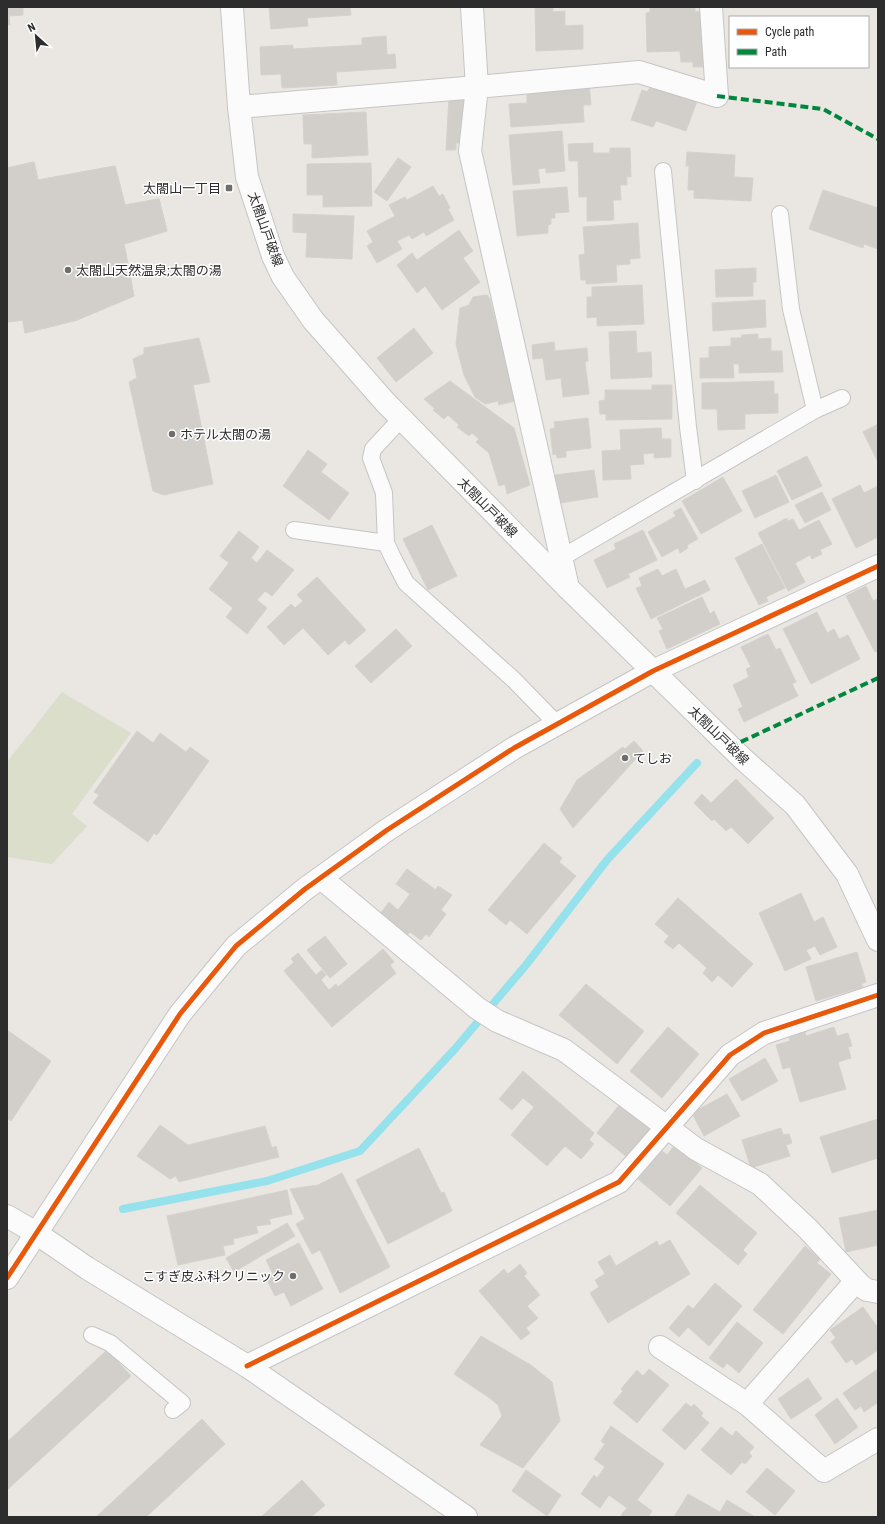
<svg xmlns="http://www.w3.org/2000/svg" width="885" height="1524" viewBox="0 0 885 1524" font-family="'Roboto Condensed','Noto Sans JP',sans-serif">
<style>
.cemetery{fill:#dadeca}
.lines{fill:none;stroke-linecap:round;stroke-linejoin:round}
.stream{stroke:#96e2ec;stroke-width:8}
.building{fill:#d2cfcb;stroke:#d5d2ce}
.service-casing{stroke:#c6c5c5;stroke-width:18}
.minor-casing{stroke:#c6c5c5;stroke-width:24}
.tertiary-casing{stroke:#c6c5c5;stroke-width:24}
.secondary-casing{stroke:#c6c5c5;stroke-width:24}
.service{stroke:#fcfbfb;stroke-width:16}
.minor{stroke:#fcfbfb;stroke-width:22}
.tertiary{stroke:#fcfbfb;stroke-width:22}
.secondary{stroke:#fcfbfb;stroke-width:22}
.quiet{stroke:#00873e;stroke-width:4;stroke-dasharray:8 4;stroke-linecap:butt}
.cycleway-casing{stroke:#fff;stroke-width:8}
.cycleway{stroke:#e8590c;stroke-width:5}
.poi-dot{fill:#6f6e6c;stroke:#fff;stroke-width:1.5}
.labels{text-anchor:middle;stroke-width:3;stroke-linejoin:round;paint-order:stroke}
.poi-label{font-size:13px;fill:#2d2d2d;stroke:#fff;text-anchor:start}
.street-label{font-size:13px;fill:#2d2d2d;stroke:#fff}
</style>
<rect width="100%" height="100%" fill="#eae6e2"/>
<polygon class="cemetery" points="62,692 131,733 72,814 87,826 52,864 7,857 7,762"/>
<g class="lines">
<polyline class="stream" points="123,1209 267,1181 360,1151 454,1050 526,965 607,860 697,763"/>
</g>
<g class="building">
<polygon points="7,7 23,7 23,15 9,16 10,25 7,25"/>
<polygon points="269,7 350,7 351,15 307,18 308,26 271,29"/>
<polygon points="535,7 553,7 553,12 565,11 565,26 583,25 583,49 536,51"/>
<polygon points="650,7 695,7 695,12 702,11 704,67 693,67 693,62 681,62 680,51 647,52 646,13 650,12"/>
<polygon points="386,36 387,55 395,54 396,68 336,72 337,85 282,88 281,74 261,75 260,47 293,45 293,49 362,45 362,38"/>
<polygon points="589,82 591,105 583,105 584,122 511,127 509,104 527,103 527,93"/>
<polygon points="652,84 697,101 686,131 656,121 653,127 631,120 642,90 647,92"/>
<polygon points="449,97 465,98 462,143 456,143 456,150 446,150"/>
<polygon points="366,112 368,155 312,158 312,144 304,144 303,115"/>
<polygon points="562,131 565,171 546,173 546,168 538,169 540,183 513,185 509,135"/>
<polygon points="593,143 593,153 610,153 610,148 630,148 631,177 627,176 627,185 620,185 621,200 613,200 614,220 587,221 587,197 579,197 578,161 569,161 568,144"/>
<polygon points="687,152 735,155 734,177 753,178 751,201 694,198 694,190 688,190 689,166 686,166"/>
<polygon points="398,158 411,167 387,201 374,192"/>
<polygon points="34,162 38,180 115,166 125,205 159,199 167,231 124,244 134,296 77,320 25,333 23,320 7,322 7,168"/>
<polygon points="34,162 38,180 115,166 125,205 159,199 167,231 124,244 134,296 77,320 25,333 23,320 7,322 7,168"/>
<polygon points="371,163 372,206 323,207 323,195 307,195 307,164"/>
<polygon points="433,186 439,196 443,194 450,208 448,209 454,220 426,236 424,232 412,239 409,235 397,241 402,249 377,263 367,246 373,242 367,231 395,216 389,205 405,197 407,200"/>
<polygon points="567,187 569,212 555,213 555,218 551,218 551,224 548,225 548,233 517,236 513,191"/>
<polygon points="823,190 878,208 878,249 864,244 863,248 809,229"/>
<polygon points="293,214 354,216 352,259 306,257 307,233 293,232"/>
<polygon points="638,223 640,258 630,259 630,264 616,265 617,282 586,284 586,280 581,280 579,255 585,254 583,227"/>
<polygon points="459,230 473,251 463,258 480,282 442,310 425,286 417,293 397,265 412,253 417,260"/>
<polygon points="756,268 756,282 753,282 753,296 716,297 715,270"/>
<polygon points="642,285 644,324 597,326 597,317 587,318 587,297 592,297 592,287"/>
<polygon points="487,295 490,299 515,401 499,405 498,401 485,404 475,397 464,375 456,344 460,308 469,305 473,297"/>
<polygon points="765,300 766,327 713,331 712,303"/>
<polygon points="414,328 433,353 396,382 377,358"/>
<polygon points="636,331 637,353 651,352 652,377 611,379 609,332"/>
<polygon points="758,334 758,339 771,338 771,351 782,351 783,372 739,373 739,364 733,364 734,378 700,378 700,358 709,358 709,347 731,346 731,338 741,338 742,335"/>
<polygon points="199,338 210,382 193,385 213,484 164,495 153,491 129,382 137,378 133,359 144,354 144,348"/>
<polygon points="554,342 555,351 587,348 588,361 585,362 589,394 563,397 561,378 546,380 543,358 533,359 532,345"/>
<polygon points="450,381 514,428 530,485 507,494 505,484 499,486 489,453 476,442 479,439 472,433 469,436 457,427 459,425 448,415 444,419 433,410 435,409 424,399"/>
<polygon points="774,381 774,394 778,394 778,413 745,414 745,429 718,430 717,409 702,409 702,383"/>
<polygon points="652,385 672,385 672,419 606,420 606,414 600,414 599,401 605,400 605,390 652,390"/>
<polygon points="588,418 591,448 566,451 566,457 557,458 556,454 553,455 550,429 555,428 554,422"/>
<polygon points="878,424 878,459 877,460 863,432"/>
<polygon points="661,428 662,439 671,439 671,457 654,458 654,453 643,454 644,464 630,465 631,479 603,480 602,451 621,450 620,430"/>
<polygon points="308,450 327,464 321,472 349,493 329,520 283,486"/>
<polygon points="807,456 822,486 792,500 777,471"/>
<polygon points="594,470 598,497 560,503 555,475"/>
<polygon points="776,475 789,502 755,518 742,491"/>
<polygon points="723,477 742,511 701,534 682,501"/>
<polygon points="860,485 864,493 878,486 878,537 856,548 832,499"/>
<polygon points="822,492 831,510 805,523 795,505"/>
<polygon points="681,508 698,539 687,545 688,548 680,553 678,548 662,557 648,532 676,516 673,512"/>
<polygon points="787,518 788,521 793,519 799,530 819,520 832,544 820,550 822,554 812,559 810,555 795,563 805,582 788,591 758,533"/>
<polygon points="432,525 457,576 428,590 403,539"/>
<polygon points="643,530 657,560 628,574 630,577 607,588 594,560 616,549 614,544"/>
<polygon points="239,531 259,547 251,558 257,563 267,550 294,570 272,596 265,591 257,600 267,608 247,634 226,617 233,608 209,589 229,563 220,556"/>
<polygon points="762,544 785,588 766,597 768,601 759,605 735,558"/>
<polygon points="658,569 662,576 676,569 685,589 705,580 710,590 651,619 636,588 642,586 639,578"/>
<polygon points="317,577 366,630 349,645 345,640 328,655 303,628 284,645 267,627 291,604 295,608 303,601 297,595"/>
<polygon points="866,586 873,601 877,599 878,600 878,651 875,652 846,596"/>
<polygon points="702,597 710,614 714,611 720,624 667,649 659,631 663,629 657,618"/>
<polygon points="817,612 827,633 834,629 839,639 848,635 860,659 811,684 783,629"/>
<polygon points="396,629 412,646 371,683 355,666"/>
<polygon points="768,634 776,650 780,648 796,682 792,684 798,696 744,722 738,709 743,707 733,685 749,677 746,669 751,667 741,647"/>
<polygon points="137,731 153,743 160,733 186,752 190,747 209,761 157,835 154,833 148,842 93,803 99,795 94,792"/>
<polygon points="634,741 643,751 573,828 560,809 577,780 623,747 625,749"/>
<polygon points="736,779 774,818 748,844 731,827 726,831 714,819 712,821 694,803 702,794 711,803"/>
<polygon points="544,843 562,858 559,862 576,876 527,934 510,920 506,925 488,910"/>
<polygon points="407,869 436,890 438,886 452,895 441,910 446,914 429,937 426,934 421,940 410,932 405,938 377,918 389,902 398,910 410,894 396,884"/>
<polygon points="801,893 814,922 823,917 837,947 820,955 815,946 806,950 811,959 785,971 759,913"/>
<polygon points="678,898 753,964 732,987 718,975 712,982 703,973 707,968 679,943 673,949 664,942 669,936 655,924"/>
<polygon points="325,936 347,964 330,978 307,950"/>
<polygon points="383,949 394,962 390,965 396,973 332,1027 284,971 294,962 291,959 298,953 316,975 322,970 326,975 321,980 329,990 336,984 338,987"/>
<polygon points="857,952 866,982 861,984 863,987 816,1001 806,967"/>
<polygon points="586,984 644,1031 617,1064 559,1015"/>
<polygon points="668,1027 699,1054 662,1098 630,1071"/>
<polygon points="834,1027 837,1036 848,1033 852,1046 848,1047 851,1058 838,1062 846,1089 800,1102 790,1067 783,1069 776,1045 790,1041 789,1036 805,1031 806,1036"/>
<polygon points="7,1030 51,1061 11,1121 7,1118"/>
<polygon points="765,1058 778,1081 742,1101 729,1079"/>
<polygon points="523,1071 594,1133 589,1140 594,1144 581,1159 565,1146 547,1166 511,1135 534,1107 523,1098 512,1110 499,1099"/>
<polygon points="727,1094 740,1116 704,1136 692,1113"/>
<polygon points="620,1104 650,1129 628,1158 597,1133"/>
<polygon points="878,1119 878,1158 832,1173 820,1137"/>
<polygon points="160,1125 188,1145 265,1126 272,1148 276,1146 279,1157 179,1182 176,1176 170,1179 137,1156"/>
<polygon points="781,1128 783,1135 789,1134 792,1143 786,1145 790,1156 751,1168 742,1140"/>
<polygon points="675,1145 702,1168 670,1206 638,1179 662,1151 667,1155"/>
<polygon points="419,1148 441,1193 444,1192 452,1211 388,1244 356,1180"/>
<polygon points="342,1173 390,1267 340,1293 320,1250 312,1254 296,1224 305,1219 290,1189 318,1185"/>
<polygon points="700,1185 757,1233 743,1250 747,1254 738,1265 676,1213"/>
<polygon points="287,1190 292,1214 269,1219 271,1224 256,1226 258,1233 233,1239 234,1244 223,1246 225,1255 178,1265 167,1216"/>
<polygon points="878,1210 878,1245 846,1252 839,1218"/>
<polygon points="287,1223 295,1236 234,1272 226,1258"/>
<polygon points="670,1240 690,1274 608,1323 590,1293 599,1287 595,1280 605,1274 598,1262 610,1255 616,1266 657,1241 659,1246"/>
<polygon points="299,1243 323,1289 291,1306 284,1292 275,1296 266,1278 273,1274 266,1260"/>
<polygon points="805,1246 820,1259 817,1263 831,1274 783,1334 753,1310"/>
<polygon points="520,1264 527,1273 524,1276 540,1295 527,1306 538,1318 526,1328 530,1333 521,1340 479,1291 504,1269 508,1274"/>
<polygon points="715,1283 742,1306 709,1346 688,1327 679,1337 669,1328 688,1305 693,1309"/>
<polygon points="863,1307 878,1328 878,1350 856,1365 852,1359 846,1363 831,1342 836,1338 830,1330"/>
<polygon points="737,1322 763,1343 739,1373 727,1363 723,1368 709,1358"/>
<polygon points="481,1336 531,1365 552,1382 560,1421 523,1468 480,1445 502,1416 498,1405 491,1399 454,1374"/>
<polygon points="107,1350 131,1376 7,1490 7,1442"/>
<polygon points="649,1369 669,1385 637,1423 613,1403 623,1391 621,1389 637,1370 643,1376"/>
<polygon points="878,1369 878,1404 877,1403 864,1412 861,1406 855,1410 843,1393"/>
<polygon points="808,1378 822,1399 791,1419 778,1399"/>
<polygon points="837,1398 858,1427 835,1444 815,1415"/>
<polygon points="686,1403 691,1407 694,1404 703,1413 701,1416 709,1423 685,1450 662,1430"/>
<polygon points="202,1419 225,1444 146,1517 96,1517"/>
<polygon points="611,1426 664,1464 637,1500 652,1511 648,1517 624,1517 621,1515 627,1508 609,1495 600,1508 581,1494 594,1475 597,1478 605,1467 594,1459 605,1444 601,1441"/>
<polygon points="721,1427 732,1436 736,1431 754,1447 749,1453 752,1456 745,1464 742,1462 731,1475 701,1450"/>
<polygon points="767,1468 795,1491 775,1515 746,1492"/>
<polygon points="526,1470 561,1495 547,1516 512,1491"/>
<polygon points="302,1480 325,1505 311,1517 261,1517"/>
<polygon points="688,1494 720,1512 727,1500 755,1517 674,1517"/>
</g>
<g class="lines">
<g class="service-casing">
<g id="service">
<polyline points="663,171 688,427 695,481"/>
<polyline points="780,214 791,309 815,410"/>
<polyline points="401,419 373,449 371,458 384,493 386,543 393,558 406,583 514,680 557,724"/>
<polyline points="294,530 386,543"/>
<polyline points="561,558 815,410 842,398"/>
<polyline points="92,1335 110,1343 182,1403 173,1410"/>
</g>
</g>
<g class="minor-casing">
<g id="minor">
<polyline points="472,7 477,87 470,151 568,588"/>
<polyline points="239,107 477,87 639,72 717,96 711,7"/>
<polyline points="653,671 878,566"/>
<polyline points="321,878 477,1008 497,1021 564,1050 696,1149 760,1184 808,1229 861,1286 867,1290 878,1292"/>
<polyline points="660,1347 747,1404 824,1471 878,1439"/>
<polyline points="247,1366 619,1182 730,1055 764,1033 878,995"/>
<polyline points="747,1404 856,1281"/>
</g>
</g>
<g class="tertiary-casing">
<g id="tertiary">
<polyline points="7,1216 36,1233 87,1268 247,1366 466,1517"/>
<polyline points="7,1278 180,1014 236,946 305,889 387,830 514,748 653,671"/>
</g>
</g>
<g class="secondary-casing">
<polyline id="secondary" points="232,7 239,107 247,177 273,256 283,277 313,320 385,402 568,588 743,759 795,805 847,874 878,940"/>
</g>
<use href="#service" class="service"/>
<use href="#minor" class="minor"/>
<use href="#tertiary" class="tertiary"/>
<use href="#secondary" class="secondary"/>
<g class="quiet">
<polyline points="717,96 823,109 878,139"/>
<polyline points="730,747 878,678"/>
</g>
<g class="cycleway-casing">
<g id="cycleway">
<polyline points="7,1278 180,1014 236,946 305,889 387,830 514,748 653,671 878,566"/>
<polyline points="247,1366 619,1182 730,1055 764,1033 878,995"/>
</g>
</g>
<use href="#cycleway" class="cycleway"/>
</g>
<g class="poi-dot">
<rect x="225" y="184" width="8" height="8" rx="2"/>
<circle cx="68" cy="270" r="4"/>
<circle cx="172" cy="434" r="4"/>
<circle cx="625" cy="758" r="4"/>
<circle cx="293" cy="1276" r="4"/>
</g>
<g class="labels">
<g class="poi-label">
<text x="221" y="193" text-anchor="end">太閤山一丁目</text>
<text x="76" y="275">太閤山天然温泉;太閤の湯</text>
<text x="180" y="439">ホテル太閤の湯</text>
<text x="633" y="763">てしお</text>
<text x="285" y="1281" text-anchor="end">こすぎ皮ふ科クリニック</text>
</g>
<g class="street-label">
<text transform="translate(266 229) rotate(70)" y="5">太閤山戸破線</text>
<text transform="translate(488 507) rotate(45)" y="5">太閤山戸破線</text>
<text transform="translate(719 735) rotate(44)" y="5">太閤山戸破線</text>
</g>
</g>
<rect width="885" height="1524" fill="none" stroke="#2d2d2d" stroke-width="16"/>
<rect x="729" y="16" width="140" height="52" fill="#ffffff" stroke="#ababab"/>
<rect x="737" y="29" width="20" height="6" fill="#e8590c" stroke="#ababab"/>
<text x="765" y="36" font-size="12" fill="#2d2d2d">Cycle path</text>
<rect x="737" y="49" width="20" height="6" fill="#00873e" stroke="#ababab"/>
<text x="765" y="56" font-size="12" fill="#2d2d2d">Path</text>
<g transform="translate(36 36) rotate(333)" stroke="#ffffff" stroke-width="3" paint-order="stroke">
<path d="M0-3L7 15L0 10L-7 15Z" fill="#2d2d2d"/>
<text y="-6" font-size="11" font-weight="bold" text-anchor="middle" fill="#2d2d2d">N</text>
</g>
</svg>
